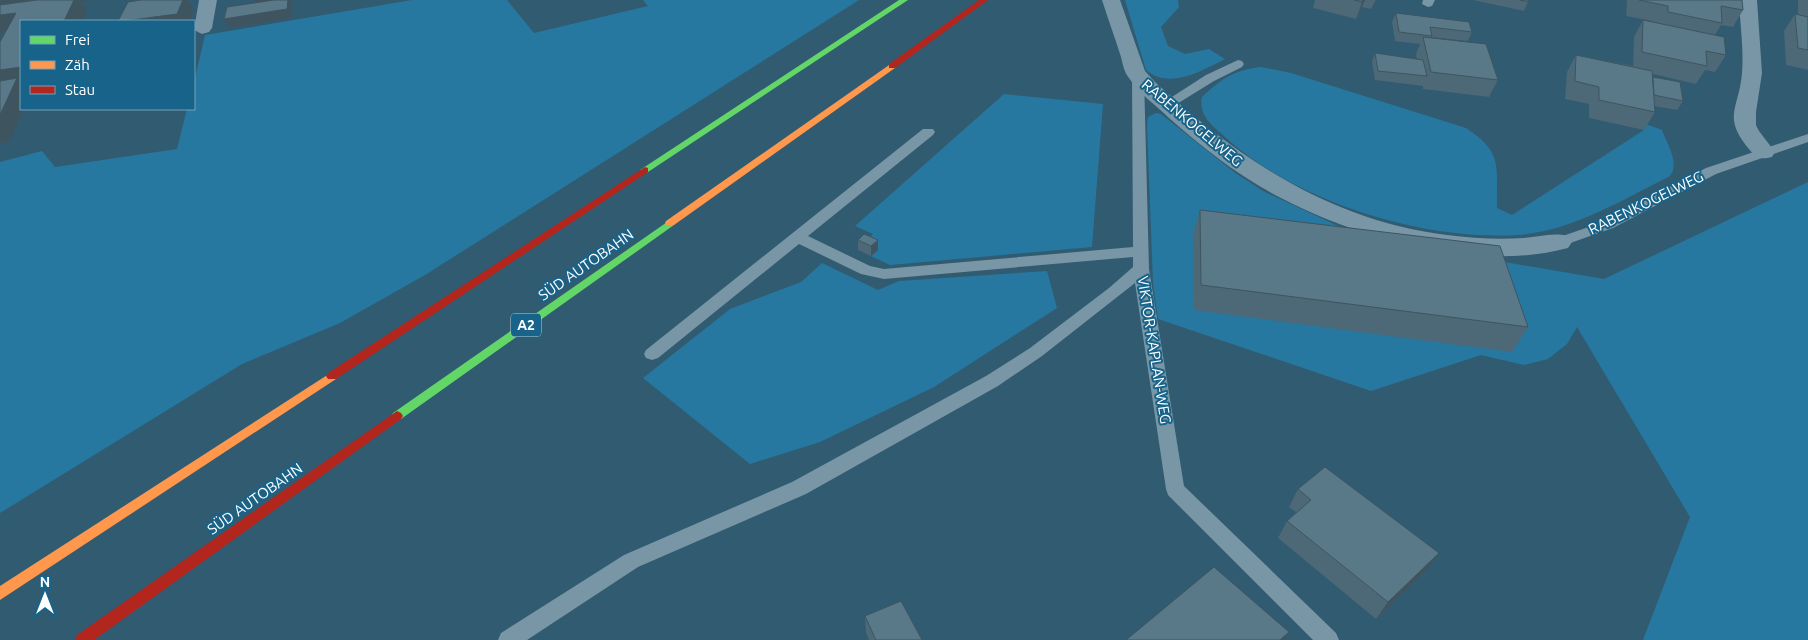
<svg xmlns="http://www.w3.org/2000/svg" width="1808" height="640" viewBox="0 0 1808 640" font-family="Ubuntu,sans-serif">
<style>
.green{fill:#2778a0}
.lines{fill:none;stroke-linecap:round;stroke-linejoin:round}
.lane{fill:#7896a5;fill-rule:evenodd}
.street{fill:#7896a5;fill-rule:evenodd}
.fast{fill:#63d668;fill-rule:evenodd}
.slow{fill:#ff974d;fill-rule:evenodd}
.jam{fill:#b3261e;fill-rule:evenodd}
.wall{fill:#4d6876}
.shaded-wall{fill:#3e5560}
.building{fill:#597989;stroke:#3e5560}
.labels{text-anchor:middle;stroke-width:4;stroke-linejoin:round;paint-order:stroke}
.shield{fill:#17638a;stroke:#b9d0dc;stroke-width:1}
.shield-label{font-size:14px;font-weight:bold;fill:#fff}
.street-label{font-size:15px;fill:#fff;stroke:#17638a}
</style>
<rect width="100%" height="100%" fill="#315b70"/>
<g class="green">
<polygon points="412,0 507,0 534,33 648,6 643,0 859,0 425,275 340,323 242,364 0,513 0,162 42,151 55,167 177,149 187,109 194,109 194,82 205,35"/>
<path d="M1125 0H1178L1179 7 1161 27 1168 46 1185 54 1209 49 1225 59C1201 71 1170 90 1146 70Z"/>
<path d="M1261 67 1291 73 1466 128C1504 153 1496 166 1497 208L1512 215 1644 130 1643 123 1662 130C1667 144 1680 163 1670 176 1622 200 1572 231 1518 235 1423 241 1296 202 1225 137 1213 126 1198 116 1202 97 1221 79 1234 70 1261 67Z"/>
<polygon points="1004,94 1103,104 1092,247 890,265 871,256 878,250 864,243 873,234 855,226"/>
<polygon points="1156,113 1161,114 1234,172 1263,191 1336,225 1379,238 1422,248 1604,279 1808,182 1808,640 1643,640 1690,517 1577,327 1567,344 1548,359 1524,365 1481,355 1371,391 1158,319 1153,283 1147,125 1148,117"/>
<polygon points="822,263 878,290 899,281 1047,271 1057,308 934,387 820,442 750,464 643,378 730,309 801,282"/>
</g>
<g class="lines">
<g class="lane">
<polygon points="1423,0 1435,0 1432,6 1428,7 1422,4"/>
<polygon points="1238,60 1242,61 1244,64 1242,67 1214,81 1172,107 1162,107 1161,104 1206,75"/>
<polygon points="1138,73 1144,77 1149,269 1184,486 1336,633 1339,640 1313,640 1168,495 1166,489 1135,283 1042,356 998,386 806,494 638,567 527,640 498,640 501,633 624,555 792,482 986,376 1030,348 1109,288 1133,267 1133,257 884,279 861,274 799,244 658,358 652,360 646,358 644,354 646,350 923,129 933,129 935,132 933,135 808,236 870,266 884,269 1133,247 1132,77"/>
<polygon points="1808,134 1808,142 1716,174 1613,228 1559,247 1554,245 1552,242 1554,239 1603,222 1706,168"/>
</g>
<g class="street">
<polygon points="199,0 217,0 212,28 209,32 202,34 194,30"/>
<path d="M1102 0H1120L1145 71 1155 82C1238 159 1332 221 1447 235 1472 238 1498 240 1523 238 1538 237 1553 232 1568 236L1572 242 1568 248C1480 272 1362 240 1283 199 1241 178 1204 149 1169 118 1156 105 1139 94 1129 78 1124 72 1123 65 1121 57 1115 38 1108 19 1102 0Z"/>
<path d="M1739 0H1757L1762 73 1756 112V125L1759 131 1775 152 1772 157C1761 160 1756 158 1749 149 1722 116 1739 109 1742 73 1744 50 1740 24 1739 0Z"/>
</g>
<g class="fast">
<polygon points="899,0 908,0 648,172 645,173 640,170"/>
<polygon points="670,220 675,223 674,225 401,419 393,419 391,416 393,413"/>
</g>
<g class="slow">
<polygon points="892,63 896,66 895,68 674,225 666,225 665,223 666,221"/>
<polygon points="332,372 336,373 338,376 336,379 0,600 0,586"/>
</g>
<g class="jam">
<polygon points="979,0 988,0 895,68 889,68 889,64"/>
<polygon points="645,167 648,168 648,172 336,379 328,379 326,376 328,373"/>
<polygon points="397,411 401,413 403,416 401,419 94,640 75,640 77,635"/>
</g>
</g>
<g class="wall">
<polygon points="1315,0 1376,0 1371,9 1362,7 1356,19 1313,8"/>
<polygon points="1473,0 1529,0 1524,11"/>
<polygon points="1627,0 1742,0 1743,10 1733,27 1721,25 1715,35 1726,55 1715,72 1705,70 1696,84 1653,74 1653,77 1683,101 1677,110 1654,106 1655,112 1644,130 1589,118 1589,104 1565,99 1567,72 1576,55 1633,66 1634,37 1643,20 1658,22 1626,16"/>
<polygon points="1798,0 1808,0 1808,70 1786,65 1784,31 1795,14 1798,15"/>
<polygon points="1396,13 1472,32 1468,41 1431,37 1431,38 1498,80 1489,97 1423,89 1423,86 1375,80 1372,62 1375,53 1417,59 1416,54 1420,44 1395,41 1392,22"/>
<polygon points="1200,210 1528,327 1512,352 1194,310 1193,234"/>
<polygon points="858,240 878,240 878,250 871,256 858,250"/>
<polygon points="1298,489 1427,570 1376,619 1278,538 1287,521 1296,512 1289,507"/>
<polygon points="865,616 922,640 869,640 866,633"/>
</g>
<g class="shaded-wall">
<polygon points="0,0 92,0 81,2 87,11 83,21 64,21 73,3 0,14"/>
<polygon points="183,0 188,0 194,11 190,21 124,21"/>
<polygon points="254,0 277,0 255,3"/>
<polygon points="288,0 290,0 293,7 291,18 229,28 224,19"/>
<polygon points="1363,0 1365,0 1362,7 1356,19"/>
<polygon points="16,13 21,30 0,33 0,15"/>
<polygon points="21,67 21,109 24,109 9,142 0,143 0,70"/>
<polygon points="878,240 878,250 871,256 871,246"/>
<polygon points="1439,553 1427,570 1376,619 1388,602"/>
<polygon points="1289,632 1284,640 1280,640"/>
</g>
<g class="building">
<polygon points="37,0 74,0 64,21 21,21 21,67 0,70 0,42 16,13 0,15 0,5"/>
<polygon points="141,0 183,0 177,14 124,21 118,21 128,2"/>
<polygon points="274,0 288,0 287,9 224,19 227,7"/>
<polygon points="1354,0 1363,0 1362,2"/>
<polygon points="1520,0 1529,0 1529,2"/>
<polygon points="1639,0 1742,0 1743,10 1721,6 1722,23 1668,12 1668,6"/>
<polygon points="1396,13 1469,22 1472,32 1430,27 1432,36 1399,32"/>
<polygon points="1795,14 1808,17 1808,50 1798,48"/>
<polygon points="1643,20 1724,37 1726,55 1706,51 1707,66 1642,52"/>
<polygon points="1423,37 1486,44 1498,80 1431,72"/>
<polygon points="1375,53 1423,60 1427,76 1378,71"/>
<polygon points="1576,55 1652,71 1655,112 1599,100 1599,87 1575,81"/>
<polygon points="1653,77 1680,82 1683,101 1654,95"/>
<polygon points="17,78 0,115 0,81"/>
<polygon points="1200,210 1500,246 1528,327 1201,285"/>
<polygon points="864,234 878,240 871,246 858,240"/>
<polygon points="1325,467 1439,553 1388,602 1287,521 1311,500 1298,489"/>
<polygon points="1214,567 1289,632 1280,640 1126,640"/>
<polygon points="901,601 922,640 876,640 865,616"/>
</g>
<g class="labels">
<rect class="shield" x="511" y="313.5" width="30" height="23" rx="4"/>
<g class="shield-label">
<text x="526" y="330">A2</text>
</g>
<g class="street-label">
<text transform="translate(1192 123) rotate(40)" y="5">RABENKOGELWEG</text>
<text transform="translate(1646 203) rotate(-26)" y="5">RABENKOGELWEG</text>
<text transform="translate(586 265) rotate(-35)" y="5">SÜD AUTOBAHN</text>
<text transform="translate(1154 350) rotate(81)" y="5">VIKTOR-KAPLAN-WEG</text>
<text transform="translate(255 499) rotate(-35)" y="5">SÜD AUTOBAHN</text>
</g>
</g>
<rect x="20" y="20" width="175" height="90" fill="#17638a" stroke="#74a1b9"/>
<rect x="30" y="36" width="25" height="8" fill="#63d668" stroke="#74a1b9"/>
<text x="65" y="45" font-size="15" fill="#ffffff">Frei</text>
<rect x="30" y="61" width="25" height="8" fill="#ff974d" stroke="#74a1b9"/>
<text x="65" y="70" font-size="15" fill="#ffffff">Zäh</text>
<rect x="30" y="86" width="25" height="8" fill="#b3261e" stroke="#74a1b9"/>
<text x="65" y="95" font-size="15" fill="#ffffff">Stau</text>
<g transform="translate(45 595)" stroke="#17638a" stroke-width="4" paint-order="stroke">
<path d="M0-4L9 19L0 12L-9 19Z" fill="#ffffff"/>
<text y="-8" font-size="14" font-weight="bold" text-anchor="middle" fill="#ffffff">N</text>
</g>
</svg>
